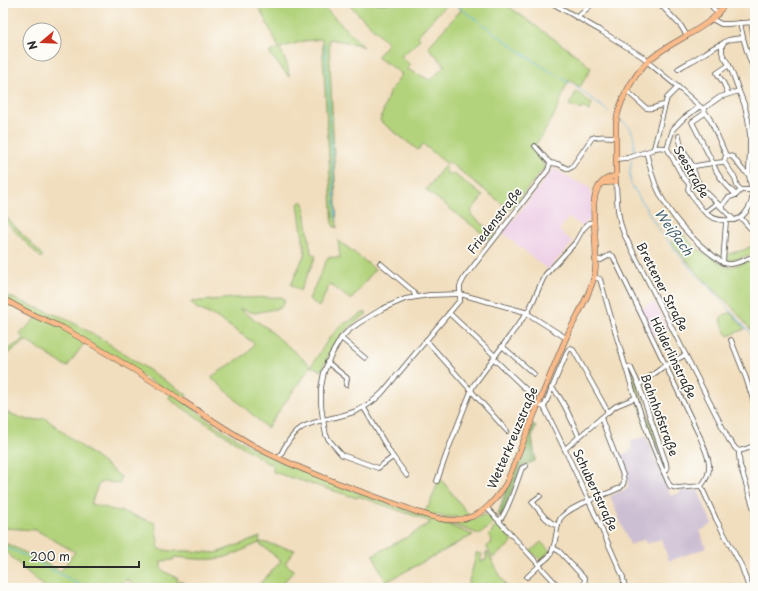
<svg xmlns="http://www.w3.org/2000/svg" width="758" height="591" viewBox="0 0 758 591" font-family="'Playpen Sans',sans-serif">
<style>
.built{fill:#eed0e7}
.industrial{fill:#ccbed3}
.green{fill:#b2d37b;stroke:#6e7f53}
.forest{fill:#8db56b;stroke:#5c704b}
.lines{fill:none;stroke-linecap:round;stroke-linejoin:round}
.stream{stroke:#6abae5;stroke-width:1}
.minor-casing{stroke:#494641;stroke-width:5.5}
.major-casing{stroke:#494641;stroke-width:6}
.minor{stroke:#fff;stroke-width:4}
.major{stroke:#fabb8b;stroke-width:5}
.labels{text-anchor:middle;stroke-width:3.5;stroke-linejoin:round;paint-order:stroke}
.street-label{font-size:12px;fill:#2b2b2b;stroke:#fdfcf7}
.water-label{font-size:13px;font-style:italic;fill:#415d6c;stroke:#fdfcf7}
</style>
<rect width="100%" height="100%" fill="#fdfcf7"/>
<filter id="ink" filterUnits="userSpaceOnUse"><feTurbulence type="fractalNoise" baseFrequency=".025" numOctaves="2"/><feDisplacementMap in="SourceGraphic" scale="8" xChannelSelector="R" yChannelSelector="G"/><feConvolveMatrix kernelMatrix="1 2 1 2 8 2 1 2 1" color-interpolation-filters="sRGB"/></filter>
<filter id="wash" filterUnits="userSpaceOnUse"><feTurbulence type="fractalNoise" baseFrequency=".012" numOctaves="4" result="noise"/><feDisplacementMap in="SourceGraphic" scale="16" xChannelSelector="R" yChannelSelector="G"/><feGaussianBlur stdDeviation="0.9" result="paint"/><feColorMatrix in="noise" values="0 0 0 0 0 0 0 0 0 0 0 0 0 0 0 0 0 1.4 0 .05"/><feComposite in="paint" operator="in"/></filter>
<g filter="url(#wash)">
<rect width="100%" height="100%" fill="#f1debe"/>
<g class="built">
<polygon points="554,168 571,179 589,187 591,191 591,217 583,227 569,217 559,230 573,242 548,270 503,233"/>
<polygon points="655,302 669,331 654,338 639,309"/>
</g>
<polygon class="industrial" points="646,436 671,496 680,493 680,490 698,490 712,524 700,531 706,548 669,561 661,539 647,544 645,539 630,545 610,496 626,489 628,486 628,483 619,456 633,450 630,442"/>
<g class="green">
<polygon points="257,3 322,3 323,6 364,47 356,44 329,39 337,228 333,226 322,39 304,41 280,48 288,67 289,77 269,53 279,48"/>
<path d="M347 3 447 4 418 35V36L420 39 409 50 401 56 410 65 407 69 430 80 445 66 428 47 461 10 457 3H504L579 57 591 68 580 87 569 80C564 89 562 98 558 107 552 121 544 133 535 145L543 160 542 161 543 164 544 168 546 169V171L543 169 510 210 449 162 447 164 423 144 418 150 380 121 389 93 402 74 377 57 388 43Z"/>
<polygon points="576,92 582,96 592,104 589,111 582,107 581,110 576,107 576,108 569,105"/>
<polygon points="445,165 447,167 445,170 448,174 454,174 483,196 471,211 473,213 471,215 495,234 491,240 426,190"/>
<polygon points="301,201 304,203 311,253 316,256 300,291 291,285 305,253 298,204"/>
<polygon points="3,214 43,256 41,258 3,219"/>
<polygon points="683,234 695,247 723,265 728,267 744,263 755,258 755,327 750,329 733,308 695,271 671,242"/>
<polygon points="338,240 375,269 351,300 330,284 319,307 309,299 328,257 340,258"/>
<polygon points="755,244 755,253 737,259 727,260 727,254 744,250"/>
<polygon points="3,294 37,308 65,318 100,338 187,395 183,401 218,427 254,449 279,461 338,485 427,517 463,521 471,520 483,515 489,516 493,521 490,527 479,534 454,525 440,524 451,526 473,535 386,582 373,555 411,535 431,522 358,496 357,498 273,472 273,464 267,463 263,460 169,399 171,393 85,342 67,367 41,350 26,341 3,357 3,353 24,339 20,334 37,317 3,299"/>
<path d="M282 297 285 302 280 308 255 313 239 309 267 328 311 366 330 337 342 325 365 312 367 314C344 329 331 345 322 371L311 366 267 428 211 377 248 353 254 343 216 317 196 308 191 302 232 298Z"/>
<polygon points="731,313 745,329 728,336 720,319 725,314"/>
<polygon points="629,371 631,371 637,385 665,466 663,466 642,412"/>
<path d="M3 411C20 416 26 424 45 418L121 477 119 484 104 481 98 485 91 504 130 514 155 523 159 549 171 551H189L216 553 260 537 259 543 262 542 295 550 285 563 294 571 278 588H256L281 561 259 543C246 548 234 556 221 558 207 561 188 558 174 557L173 560 161 561V568L165 572 178 578 176 580 197 588H138L127 579 121 588H45L8 554 3 551V542L30 555 61 571 75 552 36 530 3 528Z"/>
<path d="M440 478 466 511 469 515C454 519 439 517 425 512L427 507 428 508Z"/>
<polygon points="497,524 513,542 493,558 487,548 488,545 491,544 492,539 489,536"/>
<polygon points="541,542 550,551 540,560 531,551"/>
<polygon points="487,552 488,553 507,588 476,588 476,585 472,587 472,588 467,588 475,560 476,553 482,554 480,561 482,562 483,560 486,560 487,556 485,555"/>
</g>
<polygon class="forest" points="533,424 536,426 532,437 535,456 535,461 521,467 504,512 501,516 498,515 505,492 518,462 522,460 525,450 524,446"/>
<g class="lines">
<g class="stream">
<polyline points="453,3 532,60 579,89 609,112"/>
<polyline points="325,43 336,220"/>
<path d="M620 120C624 123 628 125 630 128 635 136 635 146 633 154"/>
<path d="M632 159C630 167 629 175 631 184L659 230 695 274 707 285 755 338"/>
<polyline points="3,546 30,558 86,588"/>
</g>
</g>
</g>
<g filter="url(#ink)">
<g class="lines">
<g class="minor-casing">
<g id="minor">
<polyline points="552,3 601,31 643,57 650,64 678,87 703,109 710,119 726,155 733,157 742,169 749,175"/>
<polyline points="659,3 681,26 687,36"/>
<polyline points="709,3 718,14"/>
<polyline points="578,18 580,15 593,3"/>
<polyline points="712,19 721,24 728,24 755,22"/>
<polyline points="751,22 755,45"/>
<path d="M740 23C743 39 747 56 755 71"/>
<path d="M678 69C685 64 693 61 700 56 708 52 714 46 722 44"/>
<path d="M627 91 646 108C653 111 658 104 665 105L667 98 678 87"/>
<polyline points="728,94 724,84 717,73 729,65"/>
<polyline points="703,109 720,97 739,91"/>
<polyline points="679,136 681,146 692,165 695,166 713,163 692,122 705,113"/>
<path d="M535 146 550 163 558 164 568 169 572 167 592 138C598 135 608 137 616 137"/>
<polyline points="654,148 665,105"/>
<polyline points="667,148 673,129 684,118 699,107"/>
<path d="M646 152C650 165 652 178 658 190 669 215 693 241 715 257 719 260 724 264 729 264 736 265 748 258 755 256"/>
<path d="M726 155 724 162 713 163C717 176 727 186 736 195"/>
<path d="M616 159 627 158 652 150C656 146 662 148 667 148L683 177 689 184 688 189C699 207 708 223 731 220 738 220 742 218 746 212 757 198 750 189 749 174 749 164 750 154 750 144 750 133 749 121 746 111 745 104 741 97 739 91 736 83 733 74 729 65 727 61 723 57 722 52 722 51 722 48 722 46 724 38 736 39 743 38"/>
<path d="M676 163C683 159 685 161 692 165L697 180 702 188 734 220"/>
<path d="M616 182C617 200 617 217 624 234L729 440 736 449 739 451"/>
<polyline points="741,190 752,190"/>
<polyline points="721,207 728,198 736,195 741,190 737,186 735,178 724,162"/>
<polyline points="705,212 717,203"/>
<polyline points="741,218 750,228"/>
<path d="M595 259 601 260 610 255 613 256 700 437C707 455 716 469 701 486"/>
<polyline points="380,263 413,291 416,297"/>
<polyline points="723,263 726,221"/>
<path d="M594 277 600 279C620 348 638 417 668 482L670 486 677 488 701 486"/>
<polyline points="449,313 495,356"/>
<polyline points="341,338 365,358"/>
<polyline points="426,340 507,431"/>
<polyline points="731,340 746,378 755,406"/>
<polyline points="502,346 534,374"/>
<polyline points="494,359 534,397"/>
<polyline points="327,362 347,378 346,385"/>
<polyline points="626,367 628,367 631,368 639,385 666,463 667,469 664,473"/>
<polyline points="639,385 663,367 685,355"/>
<path d="M551 388C561 393 574 426 579 437"/>
<path d="M538 405 544 407C572 463 598 520 623 577L624 583V588"/>
<polyline points="544,407 568,350 571,348 574,351 608,412"/>
<polyline points="364,408 391,454 407,476"/>
<polyline points="565,449 608,412 616,406 635,398"/>
<polyline points="739,451 739,455 740,465 755,513"/>
<polyline points="739,451 746,449 755,445"/>
<polyline points="393,457 378,468 342,455 329,440 326,435 323,420 321,404 321,388 324,372 330,357 341,338 349,330 359,323 382,309 405,299 429,295 460,294 525,312 566,338"/>
<path d="M279 458C284 447 290 436 301 428 309 423 317 422 327 419 350 414 364 411 382 393L460 300V286L464 278 548 170 550 163"/>
<polyline points="437,481 449,447 473,386 529,310 543,279 546,274 575,243 583,229 589,223 594,222"/>
<polyline points="701,486 702,488 716,519 741,565 749,588"/>
<path d="M540 496 532 502 534 504C541 513 547 522 558 526"/>
<polyline points="487,508 560,588"/>
<path d="M499 521C508 512 517 481 522 468L526 466"/>
<polyline points="553,548 559,551 585,579 584,585"/>
<path d="M539 565C542 562 547 559 550 555 557 544 555 530 560 519 567 507 607 494 620 488 625 484 624 481 623 475L601 418"/>
<polyline points="527,577 539,566"/>
</g>
</g>
<g class="major-casing">
<g id="major">
<path d="M602 183 616 182V123C619 100 637 67 657 54 675 41 695 33 712 19 717 15 721 9 726 3"/>
<path d="M3 299C15 305 26 312 38 317 46 321 55 324 63 328 86 341 108 354 131 368 173 393 213 423 256 447 298 469 342 485 387 501 405 507 435 521 454 520 480 519 492 505 506 484 526 436 545 386 566 338 575 318 589 298 594 277 597 265 596 250 595 237 594 216 587 180 616 176"/>
</g>
</g>
<use href="#minor" class="minor"/>
<use href="#major" class="major"/>
</g>
</g>
<g class="labels">
<g class="street-label">
<text transform="translate(691 172) rotate(60)" y="4">Seestraße</text>
<text transform="translate(495 221) rotate(-52)" y="4">Friedenstraße</text>
<text transform="translate(662 287) rotate(63)" y="4">Brettener Straße</text>
<text transform="translate(673 358) rotate(64)" y="4">Hölderlinstraße</text>
<text transform="translate(659 415) rotate(70)" y="4">Bahnhofstraße</text>
<text transform="translate(513 438) rotate(-67)" y="4">Wetterkreuzstraße</text>
<text transform="translate(595 490) rotate(65)" y="4">Schubertstraße</text>
</g>
<g class="water-label">
<text transform="translate(674 232) rotate(54)" y="5">Weißach</text>
</g>
</g>
<rect width="758" height="591" fill="none" stroke="#fdfcf7" stroke-width="16"/>
<g transform="translate(42 42) rotate(251)"><circle r="19" fill="#fdfcf7" stroke="#a9a8a5"/>
<path d="M0-3L7 15L0 10L-7 15Z" fill="#c8321e"/>
<text y="-6" font-size="11" font-weight="bold" text-anchor="middle" fill="#2b2b2b">N</text>
</g>
<path d="M24 561v6h115v-6" fill="none" stroke="#2b2b2b" stroke-width="2"/>
<text x="30" y="561" font-size="12" fill="#2b2b2b" stroke="#fdfcf7" stroke-width="3" paint-order="stroke">200 m</text>
</svg>
